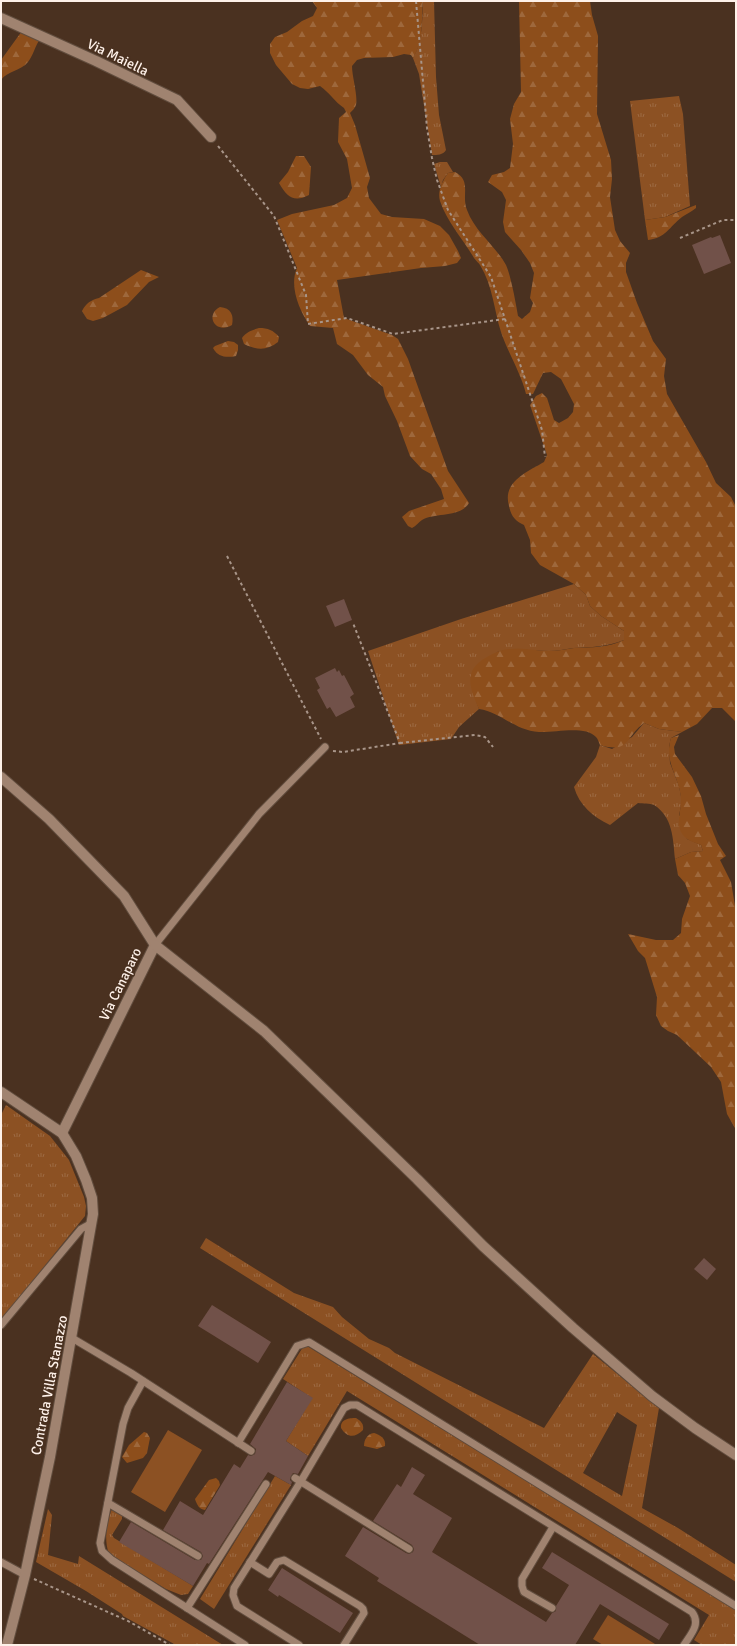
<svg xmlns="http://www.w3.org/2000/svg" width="737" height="1646" viewBox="0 0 737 1646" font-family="Signika,sans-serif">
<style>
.grass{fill:url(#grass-tufts);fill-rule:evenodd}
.forest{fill:url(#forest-firs)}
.park{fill:#8c5123}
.building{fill:#715149}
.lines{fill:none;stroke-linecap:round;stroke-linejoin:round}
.service-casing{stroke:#614d3e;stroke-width:9}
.minor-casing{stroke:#614d3e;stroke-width:12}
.path{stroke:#a89589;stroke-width:2;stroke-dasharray:3 3;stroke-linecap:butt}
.service{stroke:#a08370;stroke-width:7}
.minor{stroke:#a08370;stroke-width:10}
.labels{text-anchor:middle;stroke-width:3;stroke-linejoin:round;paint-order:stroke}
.street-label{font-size:14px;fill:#fef1e9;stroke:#4a3120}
</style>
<defs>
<pattern id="grass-tufts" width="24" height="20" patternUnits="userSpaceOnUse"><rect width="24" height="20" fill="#8c5123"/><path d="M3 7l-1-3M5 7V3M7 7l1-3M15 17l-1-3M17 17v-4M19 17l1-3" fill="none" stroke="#9d6a43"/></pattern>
<pattern id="forest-firs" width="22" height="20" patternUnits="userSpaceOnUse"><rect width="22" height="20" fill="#8d4e1b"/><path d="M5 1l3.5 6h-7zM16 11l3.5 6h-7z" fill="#9e683c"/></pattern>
</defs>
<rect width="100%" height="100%" fill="#4a3120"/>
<g class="grass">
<path d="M423 1H434L436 77 439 115 446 150C443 155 437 155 432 155L419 74 413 58C423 41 422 20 423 1Z"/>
<polygon points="679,96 683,114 690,206 665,217 645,220 630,101"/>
<polygon points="440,162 447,162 453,172 448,173 443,180 441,187 434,164"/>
<path d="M574 584 586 595 590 606 601 616 624 631V640C607 647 591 647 573 648 565 649 557 651 549 651 530 651 515 647 497 652L476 701 479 709 459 727 451 739 399 745 368 651 461 619Z"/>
<path d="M644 723 659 729 682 732 671 738 669 746 670 763 679 786 682 802 679 815 687 839 701 845 703 851 691 852 675 859C673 839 673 817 654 805 650 803 643 804 638 803L610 825C593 817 579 805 574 787L596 757 600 745 612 749 632 737Z"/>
<polygon points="6,1105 50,1136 69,1160 84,1197 86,1206 85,1216 1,1320 1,1115"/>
<path d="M206 1238 294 1293 333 1307 342 1317 369 1339 389 1348 395 1353 544 1428 593 1354 659 1408 642 1508 678 1528 736 1565V1582L200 1248ZM617 1412 637 1425 622 1496 583 1473Z"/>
<polygon points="307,1346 736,1610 736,1645 702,1645 694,1640 709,1615 347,1391 308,1456 286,1441 312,1398 283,1379 303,1347"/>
<polygon points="275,1476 291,1485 214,1609 200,1599"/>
<polygon points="48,1509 52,1515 48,1555 78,1564 79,1556 223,1645 176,1645 123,1616 122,1614 86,1591 36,1562"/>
<path d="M112 1509 122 1514V1519L112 1535 114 1538 193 1586 188 1594 181 1595 166 1589 109 1554C104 1541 106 1522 112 1509Z"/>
</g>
<g class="forest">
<path d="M312 1H423C421 20 424 41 413 58L411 55 404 54 393 57 364 58 357 60 352 66C352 77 358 95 356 105 355 108 352 111 350 113L355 125 370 178 367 187 369 198 381 214 392 217 424 219 440 226 449 235 458 251 461 258 457 263 445 266 421 268 337 280 344 318 392 335 398 339 408 359 448 471 469 503C460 518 436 512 422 520 419 522 416 526 412 528L408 526 402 517 409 511 444 499 441 489 431 474 422 469 410 456 397 421 385 396 383 387 368 375 353 355 337 344 333 328 310 326C299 310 289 286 297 268L277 220 292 214 334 205 347 198 352 188 347 159 338 142 339 118 346 112 344 108C335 102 329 92 320 86L308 89 300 88 292 84 276 65 270 53V44L275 37 287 32 302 21 313 16 317 8Z"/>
<path d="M519 1H590L592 15 598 36 597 114 611 160 612 179 610 197 615 230 620 241 630 253 626 263V272L637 303 653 341 666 359 664 376 667 394 706 462 716 483 731 497 736 507V722L722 708H712L697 724 682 732 659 729 644 723C625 737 630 754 600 745 599 743 598 739 596 737 585 725 554 733 539 732 515 731 501 712 479 709 469 687 463 670 487 657 494 653 502 649 510 649 523 647 536 651 549 651 557 651 566 649 574 648 591 647 608 648 624 640V631L601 616 590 606 586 595 574 584 540 565 531 553 530 540 524 525C515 521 511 516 509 506 502 482 527 472 544 462L547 455 530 405 536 396 542 393 547 398 554 420 559 423 568 418 573 412 574 404 561 379 551 372 543 373 533 394H526C521 373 508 353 501 332 494 310 493 286 480 265 479 263 476 261 474 258 463 239 447 222 440 201 437 191 443 180 448 173L455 172C472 181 461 195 467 210 475 232 495 245 506 265 511 276 516 304 518 316L522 319 530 312 533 303 530 298 534 273 530 263 521 250 505 232 503 222 506 200 502 192 488 182 492 175 504 172 510 168 513 144 510 119 514 104 521 92Z"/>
<path d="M22 31 40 39C35 46 33 56 28 62 21 71 7 71 1 80V60Z"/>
<path d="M296 156H304L311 167 309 195C294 203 287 197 279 183L288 172Z"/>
<path d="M696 205V208C691 212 686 214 682 217 669 227 666 238 648 240L645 220 665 217Z"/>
<path d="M141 270 159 277 149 282 127 305 103 318 93 321 87 319 82 311C86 303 91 300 99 298Z"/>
<path d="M220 307C231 308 234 315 232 325 216 335 204 315 220 307Z"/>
<path d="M259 328C268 328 273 330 279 337L278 342C267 351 256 350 244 344L242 338C246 332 252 330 259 328Z"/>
<path d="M228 341 234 342 238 345V350L236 356C226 358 218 357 213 348L215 346Z"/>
<path d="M679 735 674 747 675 754 692 777 701 796 706 814 718 844 726 856 720 860 731 882 736 912V1130L727 1114 721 1082 711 1067 677 1035 668 1031 661 1026 656 1015 657 997 645 958 638 951 628 934 656 940H673L681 933 682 919 690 896 685 883 678 875 675 859 691 852 703 851 701 845C693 842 685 840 681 832 676 821 681 812 681 801 681 778 663 763 671 738Z"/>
<path d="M356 1418C361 1421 364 1424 363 1430 355 1438 347 1438 341 1428 340 1419 349 1418 356 1418Z"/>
<polygon points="144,1432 147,1433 150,1438 147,1453 143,1458 127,1463 122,1457 129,1445"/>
<path d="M374 1433C380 1435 386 1438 385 1446L377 1449 364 1446C364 1440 367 1434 374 1433Z"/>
<path d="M216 1478 219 1481 220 1485 205 1510C199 1509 197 1505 195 1499L209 1480Z"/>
</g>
<g class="park">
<polygon points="168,1430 202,1450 165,1512 131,1492"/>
<polygon points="608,1615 655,1644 654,1645 603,1645 593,1639"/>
</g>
<g class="building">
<polygon points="720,235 731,263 704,274 692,245 711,237 712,238"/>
<polygon points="344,599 352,620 335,627 326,606"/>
<polygon points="335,668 337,672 339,670 342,676 344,675 354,694 350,697 355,707 336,717 330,707 327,709 317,690 320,688 315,678"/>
<polygon points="704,1258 716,1269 707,1280 694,1269"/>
<polygon points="212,1305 271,1342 258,1363 198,1326"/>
<polygon points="287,1382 313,1398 286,1441 308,1456 298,1474 293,1473 291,1476 290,1480 292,1482 291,1485 268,1472 209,1564 207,1563 193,1586 119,1542 131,1522 195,1560 201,1560 203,1556 201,1552 163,1530 180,1501 203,1515 234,1464 240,1468 248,1455 251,1456 255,1454 256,1449 250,1444"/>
<polygon points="412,1467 425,1475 413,1494 452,1518 432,1552 546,1622 552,1613 556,1611 556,1606 569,1585 542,1568 552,1552 669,1624 659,1640 600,1604 575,1645 480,1645 377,1581 379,1578 345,1556 363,1527 406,1553 409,1554 413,1552 414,1549 412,1545 373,1521 397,1484 401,1487"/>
<polygon points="282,1568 353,1613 340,1633 279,1595 278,1597 268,1590"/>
</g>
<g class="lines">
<g class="service-casing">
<g id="service">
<polyline points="155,945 259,814 325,747"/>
<polyline points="1,1325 81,1229 92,1223"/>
<polyline points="72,1338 131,1373 251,1451"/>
<polyline points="143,1381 128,1408 123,1424 100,1543 102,1551 112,1560 245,1645"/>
<polyline points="238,1443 297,1346 309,1342 736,1606"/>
<polyline points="295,1478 409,1549"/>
<polyline points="108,1503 198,1556"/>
<polyline points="1,1562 25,1575"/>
<polyline points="250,1562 269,1574 277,1562 284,1560 360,1606 363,1609 364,1613 344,1645"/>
<polyline points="187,1608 266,1484"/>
<polyline points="552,1608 524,1592 522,1586 522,1579 553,1527"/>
<path d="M299 1645 237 1606 233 1595 234 1588 301 1481 344 1408 350 1405H357L692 1612C701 1624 691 1634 684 1645"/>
</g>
</g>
<g class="minor-casing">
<g id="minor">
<polyline points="1,18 96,61 177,100 211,137"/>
<polyline points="1,777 49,819 124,896 155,945 62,1133"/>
<polyline points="155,945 264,1031 417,1179 483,1246 573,1328 652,1396 695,1428 736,1455"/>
<polyline points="1,1092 62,1133 76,1156 86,1180 92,1198 93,1214 50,1457 25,1575 7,1645"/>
</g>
</g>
<g class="path">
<polyline points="416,1 427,128 432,158 437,180 448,210 491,277 542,430 545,457"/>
<polyline points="218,146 274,216 306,295 308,324 347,318 393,334 505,319"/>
<polyline points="680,238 723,220 736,220"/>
<polyline points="227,556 321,739"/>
<polyline points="400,743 475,735 485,737 493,747"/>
<polyline points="333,751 343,752 400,743 353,623"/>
<polyline points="34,1579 128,1621 170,1645"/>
</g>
<use href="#service" class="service"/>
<use href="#minor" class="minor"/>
</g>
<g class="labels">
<g class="street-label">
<text transform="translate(118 57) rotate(26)" y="5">Via Maiella</text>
<text transform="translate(120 984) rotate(-64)" y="5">Via Canaparo</text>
<text transform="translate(49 1385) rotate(-79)" y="5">Contrada Villa Stanazzo</text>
</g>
</g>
<rect width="737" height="1646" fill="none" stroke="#fef1e9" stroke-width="4"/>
</svg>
